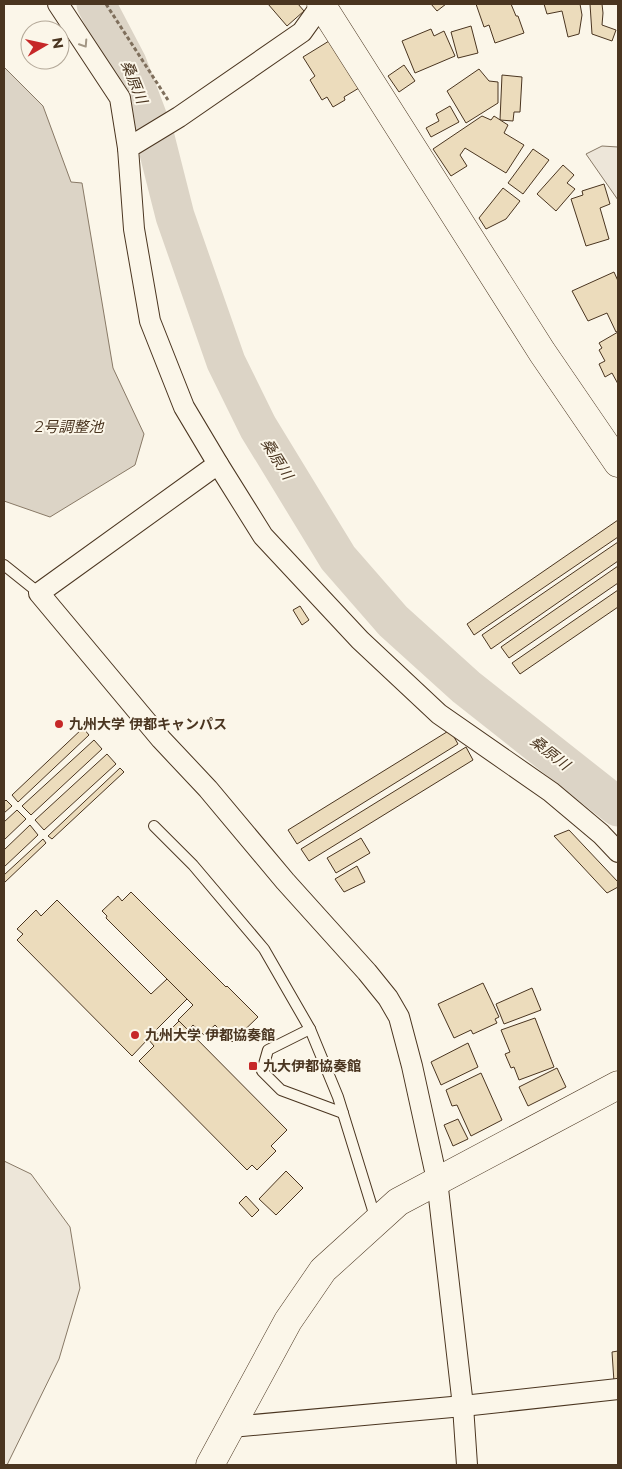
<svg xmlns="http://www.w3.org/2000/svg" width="622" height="1469" viewBox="0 0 622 1469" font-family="Montserrat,'Noto Sans JP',sans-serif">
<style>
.green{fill:#ede6d9;stroke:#887966}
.water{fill:#dcd4c6;stroke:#887966}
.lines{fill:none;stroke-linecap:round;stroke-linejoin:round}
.river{stroke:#dcd4c6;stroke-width:39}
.building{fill:#ecdcbc;stroke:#4a3520}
.lane-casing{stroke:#4a3520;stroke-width:12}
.street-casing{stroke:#4a3520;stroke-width:22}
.secondary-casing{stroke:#4a3520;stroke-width:29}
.path{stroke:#7f6f5c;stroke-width:3;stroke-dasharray:4 2.5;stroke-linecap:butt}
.lane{stroke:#fbf6e9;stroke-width:10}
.street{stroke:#fbf6e9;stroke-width:20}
.secondary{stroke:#fbf6e9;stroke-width:28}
.oneway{stroke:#a29684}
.poi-dot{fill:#c62828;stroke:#fbf6e9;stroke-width:2}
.labels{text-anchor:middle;stroke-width:4;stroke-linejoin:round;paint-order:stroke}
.poi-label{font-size:14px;font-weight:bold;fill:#4a3520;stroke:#fbf6e9;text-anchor:start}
.water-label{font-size:15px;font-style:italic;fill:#4a3520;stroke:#fbf6e9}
</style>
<rect width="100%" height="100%" fill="#fbf6e9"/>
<g class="green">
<polygon points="602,146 618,147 618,200 586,154"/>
<polygon points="4,1161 31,1174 70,1227 80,1288 59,1359 7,1465 4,1465"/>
</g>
<polygon class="water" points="4,67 43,106 71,182 82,183 113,368 144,434 135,465 50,517 4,501"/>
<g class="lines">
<polyline class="river" points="96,4 127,63 155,137 175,216 226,362 258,427 338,558 393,621 466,687 618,807"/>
</g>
<g class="building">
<polygon points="268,4 298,4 304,11 287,26"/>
<polygon points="431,4 446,4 437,11"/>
<polygon points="476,4 511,4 516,16 518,16 524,33 495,43 489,25 484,27"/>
<polygon points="544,4 580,4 582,15 579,34 568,37 562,11 547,14"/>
<polygon points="590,4 602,4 603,13 602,25 616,30 612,41 592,34"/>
<polygon points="471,26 478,53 458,58 451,32"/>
<polygon points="431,29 434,36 444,31 455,56 415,73 402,41"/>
<polygon points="329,41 359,88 344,97 345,100 333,107 327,97 322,100 310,80 315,76 303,57"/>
<polygon points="404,65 415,81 399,92 388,76"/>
<polygon points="479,69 489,81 498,82 498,103 466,123 447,91"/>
<polygon points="502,75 522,77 520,112 514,112 513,121 500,120"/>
<polygon points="450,106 459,122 431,137 426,128 439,121 436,114"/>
<polygon points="482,116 491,120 494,116 508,125 504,133 524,145 506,173 465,148 460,155 467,166 451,176 433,149"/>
<polygon points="533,149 549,160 523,194 508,183"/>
<polygon points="563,165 574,175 567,183 575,189 556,211 537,194"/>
<polygon points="604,184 610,204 600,208 609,239 586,246 571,199 583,195 582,191"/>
<polygon points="503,188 520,201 506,219 486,229 479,218"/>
<polygon points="614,272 618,281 618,331 616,332 607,313 588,321 572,291"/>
<polygon points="618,332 618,384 612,373 605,377 599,364 605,361 599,350 602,348 599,343"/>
<polygon points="618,520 618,537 474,635 467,624"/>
<polygon points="618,542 618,561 491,649 482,635"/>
<polygon points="618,566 618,583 509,658 501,647"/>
<polygon points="618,590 618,607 520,674 512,663"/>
<polygon points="300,606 309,620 302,625 293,610"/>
<polygon points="83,728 89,735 18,802 12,795"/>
<polygon points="450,730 458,744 297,844 288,830"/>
<polygon points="94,740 102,749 31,815 22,806"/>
<polygon points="466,747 473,760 309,861 301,849"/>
<polygon points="107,754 116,764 44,830 35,820"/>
<polygon points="120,768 124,772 52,839 48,836"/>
<polygon points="6,800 12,806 4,813 4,802"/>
<polygon points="17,810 26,819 4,840 4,822"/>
<polygon points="30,825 38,835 4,867 4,850"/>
<polygon points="569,830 618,882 618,887 607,893 554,836"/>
<polygon points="361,838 370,853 336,873 327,858"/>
<polygon points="43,839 46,843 4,883 4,875"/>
<polygon points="357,866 365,882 344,892 335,879"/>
<polygon points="131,892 226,987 227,986 258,1017 232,1042 215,1025 204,1035 193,1025 188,1030 178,1020 193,1005 106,918 107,916 102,911 118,896 122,901"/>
<polygon points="57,900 151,994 167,979 187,999 155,1031 162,1038 179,1021 287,1130 271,1146 276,1151 257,1170 252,1165 247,1170 139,1061 154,1046 148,1039 132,1056 17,940 23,934 17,929 36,910 41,916"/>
<polygon points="483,983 499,1017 495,1019 497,1023 473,1034 471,1030 454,1038 438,1004"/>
<polygon points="532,988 541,1010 504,1024 496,1004"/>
<polygon points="535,1018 554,1067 519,1080 514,1067 511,1068 505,1054 510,1052 501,1030"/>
<polygon points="468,1043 478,1067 441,1085 431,1062"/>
<polygon points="557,1068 566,1087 528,1106 519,1087"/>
<polygon points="481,1073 502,1120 471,1136 457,1105 452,1106 446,1090"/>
<polygon points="458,1119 468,1139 453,1146 444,1125"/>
<polygon points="286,1171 303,1188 276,1215 259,1199"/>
<polygon points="246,1196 259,1210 252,1217 239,1203"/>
<polygon points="618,1351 618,1382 614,1382 612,1352"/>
</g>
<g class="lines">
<g class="lane-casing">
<g id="lane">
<polyline points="4,565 39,593"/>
<polyline points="154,826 193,865 264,949 310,1029 338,1097 376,1220"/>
<polyline points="310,1029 268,1050 262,1071 281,1090 343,1113"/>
</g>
</g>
<g class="street-casing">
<g id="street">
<polyline points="58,4 120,98 128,148"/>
<polyline points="322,4 302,32 179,117 128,148 134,229 150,321 184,407 218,464 263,536 360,640 439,714 551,792 601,834 618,852"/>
<polyline points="218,464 39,593 161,739 208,789 285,881 367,972 388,998 399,1017 412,1066 437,1180 463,1406 467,1465"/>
<polyline points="231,1427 463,1406 618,1389"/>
</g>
</g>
<g class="secondary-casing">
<g id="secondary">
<polyline points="321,4 542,352 618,463"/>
<polyline points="210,1465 288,1321 323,1270 398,1202 618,1085"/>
</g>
</g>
<polyline class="path" points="106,4 168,100"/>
<use href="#lane" class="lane"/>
<use href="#street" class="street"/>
<use href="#secondary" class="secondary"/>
</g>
<defs><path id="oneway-chevron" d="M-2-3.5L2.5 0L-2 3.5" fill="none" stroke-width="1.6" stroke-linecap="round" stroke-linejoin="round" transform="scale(1.25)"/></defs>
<use class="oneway" href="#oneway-chevron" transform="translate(84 44) rotate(57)"/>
<g class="poi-dot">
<circle cx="59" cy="724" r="5"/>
<circle cx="135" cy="1035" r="5"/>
<rect x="248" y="1061" width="10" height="10" rx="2.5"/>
</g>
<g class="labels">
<g class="poi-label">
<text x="69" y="729">九州大学 伊都キャンパス</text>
<text x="145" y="1040">九州大学 伊都協奏館</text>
<text x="263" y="1071">九大伊都協奏館</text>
</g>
<g class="water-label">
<text transform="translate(134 82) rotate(68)" y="5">桑原川</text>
<text x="69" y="432">2号調整池</text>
<text transform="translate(277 459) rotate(58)" y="5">桑原川</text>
<text transform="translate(550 753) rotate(38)" y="5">桑原川</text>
</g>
</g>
<rect width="622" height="1469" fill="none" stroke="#4a3520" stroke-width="10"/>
<g transform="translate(45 45) rotate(81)"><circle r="24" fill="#fbf6e9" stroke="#b4a999"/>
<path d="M0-4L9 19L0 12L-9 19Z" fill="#c62828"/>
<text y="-8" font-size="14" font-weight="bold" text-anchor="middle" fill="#4a3520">N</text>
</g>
</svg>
